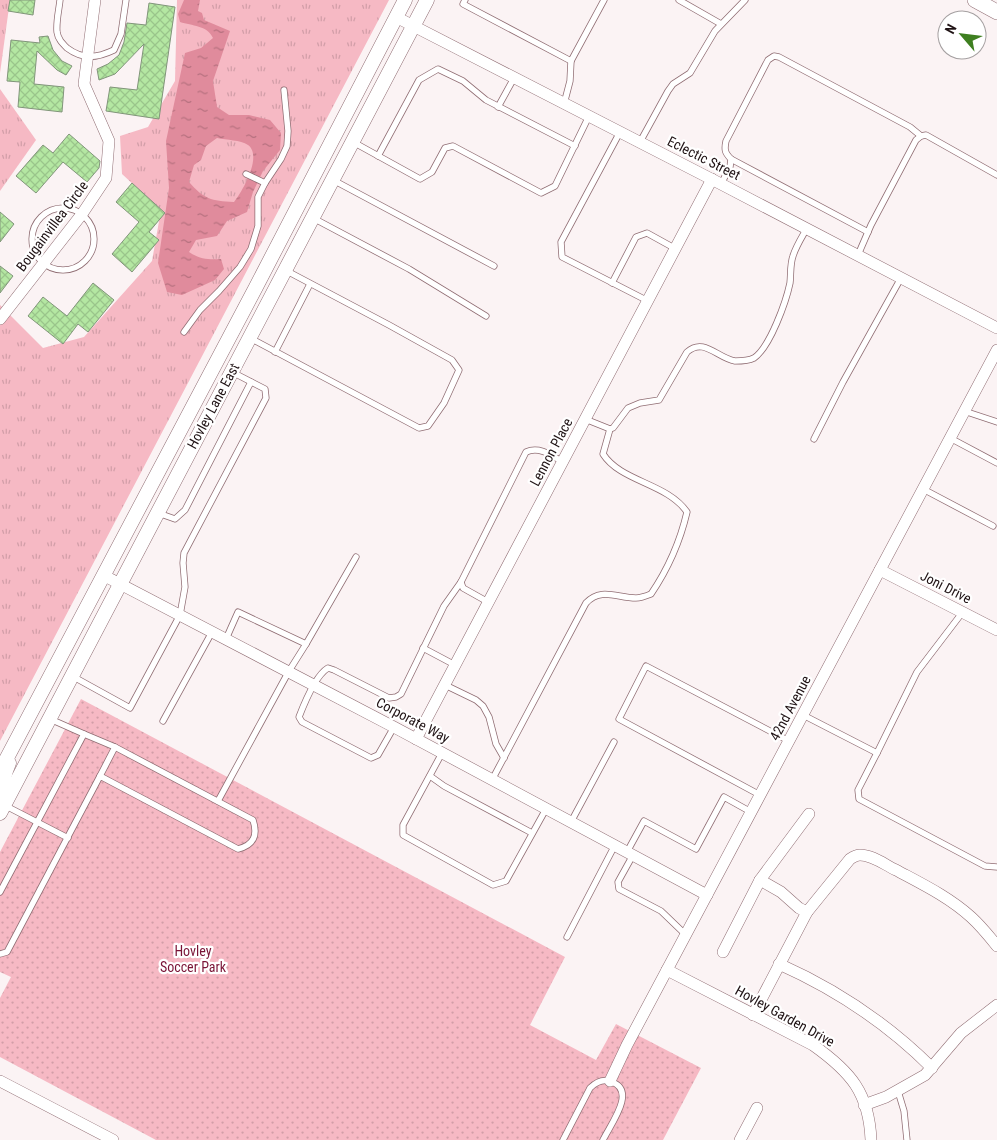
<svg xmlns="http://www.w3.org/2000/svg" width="997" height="1140" viewBox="0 0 997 1140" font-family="'Roboto Condensed',sans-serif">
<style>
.grass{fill:url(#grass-tufts)}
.park{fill:url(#park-dots)}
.water{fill:url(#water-ripples);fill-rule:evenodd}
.building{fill:url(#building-cross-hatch);stroke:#81957a}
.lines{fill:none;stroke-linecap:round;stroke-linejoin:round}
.service-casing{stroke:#906d73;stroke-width:7}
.minor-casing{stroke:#906d73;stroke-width:12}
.tertiary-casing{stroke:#906d73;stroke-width:15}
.secondary-casing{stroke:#906d73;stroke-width:16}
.service{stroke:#fff;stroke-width:5.5}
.minor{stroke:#fff;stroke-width:11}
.tertiary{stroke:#fff;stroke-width:14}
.secondary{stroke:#fff;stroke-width:15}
.labels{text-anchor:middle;stroke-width:4.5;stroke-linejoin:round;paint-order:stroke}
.street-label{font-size:14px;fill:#1f1214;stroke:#fff}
.park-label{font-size:14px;fill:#7a1437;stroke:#fff}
</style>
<defs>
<pattern id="grass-tufts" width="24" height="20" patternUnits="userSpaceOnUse" patternTransform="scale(1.25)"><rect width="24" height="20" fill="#f6b9c4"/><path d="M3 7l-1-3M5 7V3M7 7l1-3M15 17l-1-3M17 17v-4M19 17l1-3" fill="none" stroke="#d29ea8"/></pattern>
<pattern id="park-dots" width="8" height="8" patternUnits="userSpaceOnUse" patternTransform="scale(1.25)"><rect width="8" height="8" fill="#f6b9c4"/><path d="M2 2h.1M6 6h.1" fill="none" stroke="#d29ea8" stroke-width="1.8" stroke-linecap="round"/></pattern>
<pattern id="water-ripples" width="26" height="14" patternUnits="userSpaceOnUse" patternTransform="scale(1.25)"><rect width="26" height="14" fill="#e08b9c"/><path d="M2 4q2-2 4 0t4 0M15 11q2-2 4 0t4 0" fill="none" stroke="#b5707e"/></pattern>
<pattern id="building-cross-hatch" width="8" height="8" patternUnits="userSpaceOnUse" patternTransform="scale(1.25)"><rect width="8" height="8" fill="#b4e7a2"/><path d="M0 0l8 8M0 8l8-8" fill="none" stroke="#9ac58b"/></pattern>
</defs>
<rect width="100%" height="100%" fill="#fbf3f4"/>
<g class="grass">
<polygon points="0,0 10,0 0,73"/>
<polygon points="177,0 389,0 0,741 0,305 43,348 84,337 152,261 161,210 122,174 120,136 148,127 175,81"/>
<polygon points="0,89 36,140 0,191"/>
</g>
<polygon class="park" points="81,699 565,957 530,1025 596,1060 616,1024 701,1068 663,1140 156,1140 0,1057 0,998 11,977 0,972 0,852"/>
<path class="water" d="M184 0H200L198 11 202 13 204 20 230 31 213 81 217 107 229 115H249L270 120 281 133 280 150 263 171 253 192 247 212 227 221 217 236 196 240 189 252C199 259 209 260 221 259L224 269 215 280 182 295 167 292 158 263 169 188 166 141 185 53 201 48 213 38C207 25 192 26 180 22L178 14ZM217 138C227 140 240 140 248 145 263 156 242 192 234 202 211 201 204 199 189 182L194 165 201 160 206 146Z"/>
<g class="building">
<polygon points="10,0 35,0 33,15 8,11"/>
<polygon points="149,3 175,7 159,119 106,111 110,87 137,90 144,44 115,74 99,80 97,69 108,64 119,55 124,42 127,23 146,25"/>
<polygon points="48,36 53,50 62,61 72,66 66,75 57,70 37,51 34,84 64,87 62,112 18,107 20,82 7,81 11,40 40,43 39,37"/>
<polygon points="69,134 100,161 99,168 87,182 63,162 36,193 16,176 43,145 53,153"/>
<polygon points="132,183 165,213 149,232 159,240 132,272 112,254 139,222 116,202"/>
<polygon points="0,212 14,224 0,242"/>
<polygon points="0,266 13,276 0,293"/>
<polygon points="93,283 114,300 88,332 78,324 63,344 28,316 43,297 67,316"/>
</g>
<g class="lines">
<g class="service-casing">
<g id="service">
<path d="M60 0C59 10 56 21 57 32 58 39 62 43 67 48 83 60 97 58 114 50L121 34 126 0"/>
<polyline points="465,0 463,4 571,61 604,0"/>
<polyline points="679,0 721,24"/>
<polyline points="564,104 570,81 571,61"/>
<polyline points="498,107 514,78"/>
<polyline points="620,132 561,242 562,257 648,301"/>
<polyline points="353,142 420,179 432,172 445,148 453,146 541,193 555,186 589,116"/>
<polyline points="640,142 668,91 673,84 690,73 715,31 745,0"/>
<polyline points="378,156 419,80 438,69 463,81 486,100 575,146"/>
<polyline points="731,159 868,232"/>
<polyline points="246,174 265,183"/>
<polyline points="333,180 494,266"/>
<path d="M721 184 730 167 731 159C725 153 724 150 726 141L768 60 774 56 779 57 910 127 921 136"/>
<circle cx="63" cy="239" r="31"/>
<polyline points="313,218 409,269 486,316"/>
<polyline points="858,255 871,225 916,140 921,136 926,135 997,175"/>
<polyline points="612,283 636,237 647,233 676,249"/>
<polyline points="184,332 200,310 219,291 240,267 251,249 258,226 258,197 265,183 281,159 287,146 288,131 284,90"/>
<polyline points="250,338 419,428 428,426 444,403 459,370 452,360 389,325 285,270"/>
<polyline points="275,352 310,284"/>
<polyline points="964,411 997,422"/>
<path d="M585 419 610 429 613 428 628 408 640 403 659 400 687 352C704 337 717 358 735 361 741 361 748 361 754 358 770 347 786 302 790 283 791 274 790 264 793 256 796 246 802 237 807 228"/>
<polyline points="950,438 997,463"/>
<polyline points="814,439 843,382 901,278"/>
<polyline points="923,489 993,526"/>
<polyline points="158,513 175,519 185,510 251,382"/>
<path d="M488 602 463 588 461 582 526 452C539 446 551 455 563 462"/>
<polyline points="306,644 356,557"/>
<polyline points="423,648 455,665"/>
<polyline points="72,676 130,708 180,615 185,587 183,563 184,553 266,398 265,389 232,372"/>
<polyline points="445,685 476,700 483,706 489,717 496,744 504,758"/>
<polyline points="803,715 877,753 858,790 859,799 985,866 997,867"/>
<polyline points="50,719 84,734"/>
<polyline points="163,721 212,632"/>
<path d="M394 727 378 755 371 758 302 722 299 717C304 704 316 675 328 668L334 670 389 698 396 697 401 694 444 606 461 582"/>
<polyline points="442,753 403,825 403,835 493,885 506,881 546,809"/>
<polyline points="877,753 917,672 962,613"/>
<polyline points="100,776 115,747"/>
<polyline points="430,776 444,786 532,833"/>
<path d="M492 780 586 603C601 587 617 598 636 598 641 598 646 596 651 594 668 569 680 542 687 512 667 483 621 482 603 454L610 429"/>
<polyline points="760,795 619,719 646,666 789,741"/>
<polyline points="218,801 289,671 306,644 238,612 226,639"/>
<polyline points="4,805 68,838"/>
<polyline points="571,822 614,742"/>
<polyline points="627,852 644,821 696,849 724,797 751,812"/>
<polyline points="633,855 618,882 619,889 661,911 686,935"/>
<path d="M0 892 84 734 115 747 253 820C258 835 254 845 238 849L100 776 7 952 0 954"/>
<polyline points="567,937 615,845"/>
<polyline points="898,1091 904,1111 907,1140"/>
<path d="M563 1140 590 1088C596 1082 603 1078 612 1082 637 1091 610 1125 603 1140"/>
</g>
</g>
<g class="minor-casing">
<g id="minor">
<polyline points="396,17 721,184 997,328"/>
<polyline points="0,319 82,214 106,178 109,141 84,84 95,0"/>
<polyline points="880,570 997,630"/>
<polyline points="103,575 394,727 707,895"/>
<polyline points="416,739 712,179"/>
<polyline points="760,880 781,892 799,908 807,912"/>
<polyline points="723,952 760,880 809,814"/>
<path d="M779 964C835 989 889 1025 932 1068"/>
<path d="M667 970 813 1045C851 1072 869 1093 871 1140"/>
<path d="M753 1015 807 912 850 859C853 857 856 855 860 855 873 855 885 865 896 870 922 884 949 897 971 917 981 926 989 936 997 946"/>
<polyline points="0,1081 113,1140"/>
<polyline points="610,1081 627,1045 997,350"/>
<polyline points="864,1105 886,1097 925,1075 961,1033 997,1005"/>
<polyline points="740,1140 757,1108"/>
</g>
</g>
<g class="tertiary-casing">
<g id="tertiary">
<polyline points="0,771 256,287 405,0"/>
<path d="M4 805C0 790 3 777 9 763"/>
<polyline points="0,813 427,0"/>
</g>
</g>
<g class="secondary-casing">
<polyline id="secondary" points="975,0 997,12"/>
</g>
<use href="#service" class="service"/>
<use href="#minor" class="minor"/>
<use href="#tertiary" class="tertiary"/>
<use href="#secondary" class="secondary"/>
</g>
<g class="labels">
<g class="street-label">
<text transform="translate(704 158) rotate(27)" y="5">Eclectic Street</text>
<text transform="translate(52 226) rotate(-53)" y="5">Bougainvillea Circle</text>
<text transform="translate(213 406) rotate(-62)" y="5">Hovley Lane East</text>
<text transform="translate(551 452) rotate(-62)" y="5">Lennon Place</text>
<text transform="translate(946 587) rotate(27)" y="5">Joni Drive</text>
<text transform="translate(790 708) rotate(-62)" y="5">42nd Avenue</text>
<text transform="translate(413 720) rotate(28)" y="5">Corporate Way</text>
<text transform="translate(785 1016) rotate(29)" y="5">Hovley Garden Drive</text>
</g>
<g class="park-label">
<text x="193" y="956">Hovley<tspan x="193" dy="16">Soccer Park</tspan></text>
</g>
</g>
<g transform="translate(962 35) rotate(298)"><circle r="24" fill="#ffffff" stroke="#a5a0a1"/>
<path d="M0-4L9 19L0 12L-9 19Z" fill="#3e7f20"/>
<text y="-8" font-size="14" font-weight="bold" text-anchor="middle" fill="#1f1214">N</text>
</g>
</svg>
